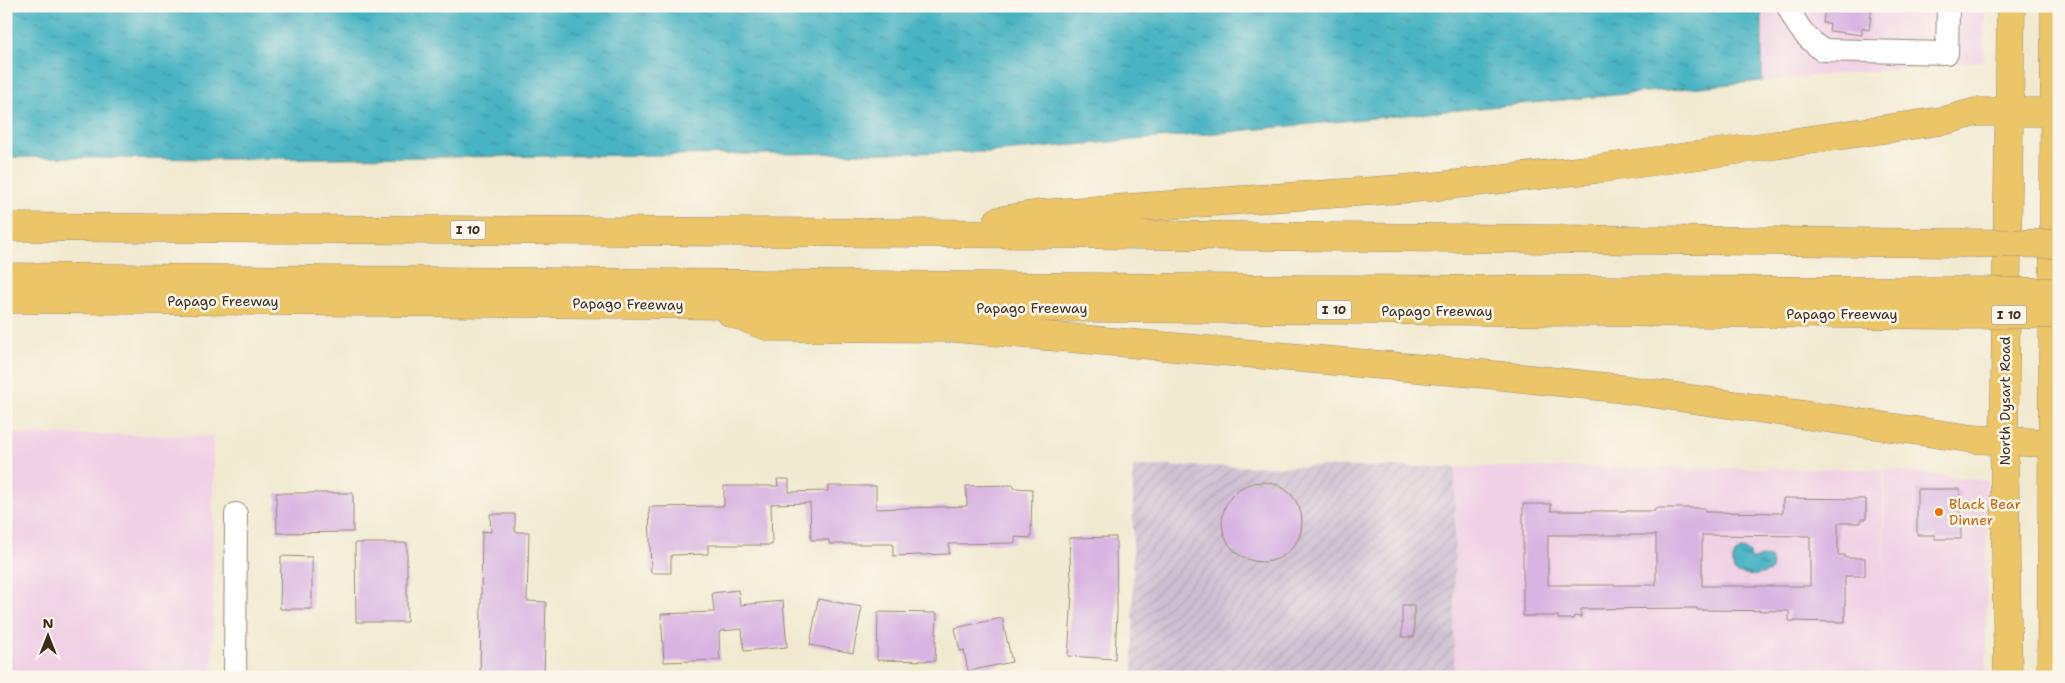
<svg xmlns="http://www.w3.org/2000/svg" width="2065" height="683" viewBox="0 0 2065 683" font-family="'Shantell Sans',sans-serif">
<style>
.built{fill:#f0d0e5}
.industrial{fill:url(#industrial-furrows)}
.water{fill:url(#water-ripples);stroke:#416e70}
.building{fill:#d8b4e2;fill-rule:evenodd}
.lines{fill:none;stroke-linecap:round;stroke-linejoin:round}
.minor-casing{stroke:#968a77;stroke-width:24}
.major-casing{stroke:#968a77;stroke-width:29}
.highway-casing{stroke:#968a77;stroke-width:29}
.minor{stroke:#fff;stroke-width:22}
.major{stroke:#ecc569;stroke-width:28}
.highway{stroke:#ecc569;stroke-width:28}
.highway-bridge-casing{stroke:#968a77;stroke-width:29;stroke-linecap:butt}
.highway-bridge{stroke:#ecc569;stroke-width:28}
.food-dot{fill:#e8710a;stroke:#fbf7ec;stroke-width:2}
.labels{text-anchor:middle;stroke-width:5;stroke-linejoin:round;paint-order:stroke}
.shield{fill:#fbf7ec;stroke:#75685c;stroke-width:1}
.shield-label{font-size:12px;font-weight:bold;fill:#3b2a1e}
.street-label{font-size:14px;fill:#3b2a1e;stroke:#fbf7ec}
.food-label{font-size:14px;fill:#c56008;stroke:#fbf7ec;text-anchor:start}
</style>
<defs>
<pattern id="industrial-furrows" width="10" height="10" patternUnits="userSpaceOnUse" patternTransform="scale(1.25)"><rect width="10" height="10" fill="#cebed2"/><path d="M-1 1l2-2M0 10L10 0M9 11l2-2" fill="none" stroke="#b2a3b4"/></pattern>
<pattern id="water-ripples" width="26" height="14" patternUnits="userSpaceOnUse" patternTransform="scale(1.25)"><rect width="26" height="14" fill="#47b3c3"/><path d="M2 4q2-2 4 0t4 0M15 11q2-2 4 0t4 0" fill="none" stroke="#3c929e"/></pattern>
</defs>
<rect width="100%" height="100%" fill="#fbf7ec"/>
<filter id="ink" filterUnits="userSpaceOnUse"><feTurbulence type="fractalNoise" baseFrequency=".02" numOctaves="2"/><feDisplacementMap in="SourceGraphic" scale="10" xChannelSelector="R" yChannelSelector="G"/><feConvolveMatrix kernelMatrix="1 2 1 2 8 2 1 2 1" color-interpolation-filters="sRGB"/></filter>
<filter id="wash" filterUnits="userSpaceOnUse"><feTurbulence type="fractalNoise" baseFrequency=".0096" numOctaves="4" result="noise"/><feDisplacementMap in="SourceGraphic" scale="20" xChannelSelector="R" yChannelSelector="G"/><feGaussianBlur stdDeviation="1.12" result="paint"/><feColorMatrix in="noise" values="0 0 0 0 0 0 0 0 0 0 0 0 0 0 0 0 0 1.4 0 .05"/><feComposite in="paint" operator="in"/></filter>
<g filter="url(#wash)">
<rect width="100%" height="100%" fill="#f1e9d0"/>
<g class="built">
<polygon points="1762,6 1984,6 1984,61 1762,81"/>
<polygon points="6,434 213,436 213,677 6,677"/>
<polygon points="1455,467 1883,469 1884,631 1885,469 1987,481 1986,677 1808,677 1807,671 1807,677 1454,677"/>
</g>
<polygon class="industrial" points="1133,466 1455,467 1454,677 1133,677"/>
<g class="water">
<polygon points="6,6 1762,6 1762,81 1206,134 990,152 223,159 6,157"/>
<path d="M1745 549 1750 553 1751 559 1754 560 1760 557 1770 558 1773 564 1772 570C1761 576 1746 578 1734 571 1731 561 1733 551 1745 549Z"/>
</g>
<g id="blocks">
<g class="building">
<polygon points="1825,6 1872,6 1869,30 1862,28 1862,35 1829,31 1830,23 1823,23"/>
<polygon points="777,479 789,479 789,492 828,491 828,486 876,486 876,509 967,506 966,486 1014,485 1014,488 1032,489 1031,538 1015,537 1015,543 949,544 949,554 893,556 893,544 829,544 829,540 811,540 810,503 771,504 772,545 708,545 708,554 671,555 671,573 651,573 649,507 724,506 724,486 778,486"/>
<circle cx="1262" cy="522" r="40"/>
<polygon points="1917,489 1960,489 1961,539 1935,539 1935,535 1917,535"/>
<polygon points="276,493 353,493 353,532 277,533"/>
<path d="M1783 498 1866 499V519H1861V523H1838V555H1845V558H1865V576H1845V622L1789 621V611L1697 610V608L1581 609V617L1574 616 1573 619H1558V616H1523V504H1551V511H1655V508H1705V512L1783 513ZM1548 535H1656V585H1548ZM1702 535 1810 536V586H1702Z"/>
<polygon points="490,514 515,514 515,532 529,532 527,601 546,602 544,677 480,677 482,531 491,532"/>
<polygon points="1116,537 1117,610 1115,659 1068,656 1072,595 1069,538"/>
<polygon points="355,543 407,543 407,622 356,622"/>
<polygon points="281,556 312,557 312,609 280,609"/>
<polygon points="738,590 740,605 783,601 787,647 744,651 742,629 721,631 719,633 720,660 664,662 661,614 714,612 712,593"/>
<polygon points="818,599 862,607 853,653 810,645"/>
<rect x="1402" y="605" width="12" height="32"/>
<polygon points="878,612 937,613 935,661 877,660"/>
<polygon points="1002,618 1012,662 968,671 964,650 960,651 955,628"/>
</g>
</g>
</g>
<g filter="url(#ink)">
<use href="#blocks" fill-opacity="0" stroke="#968a77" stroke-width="1"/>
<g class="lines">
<g class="minor-casing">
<g id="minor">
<path d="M1788 6C1797 27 1804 36 1822 50L1947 53 1948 6"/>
<polyline points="235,677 236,514"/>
</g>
</g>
<g class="major-casing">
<g id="major">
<polyline points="2008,677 2004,442 2011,6"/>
<polyline points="2051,677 2055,6"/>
</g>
</g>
<g class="highway-casing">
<g id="highway">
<polyline points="998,221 1039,214 1430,187 1596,169 1768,146 1947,120 1976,112 2059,112"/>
<polyline points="6,227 1043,234 1960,243"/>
<polyline points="6,277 1310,289 1960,291"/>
<polyline points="6,299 1960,315"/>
<polyline points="731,313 769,327 954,328 1484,374 1615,388 1974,439 2059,444"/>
</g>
</g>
<use href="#minor" class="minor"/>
<use href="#major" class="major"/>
<use href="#highway" class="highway"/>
<g class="highway-bridge-casing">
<g id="highway-bridge">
<polyline points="1960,243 2059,244"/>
<polyline points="1960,291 2059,292"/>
<polyline points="1960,315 2059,314"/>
</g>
</g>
<use href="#highway-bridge" class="highway-bridge"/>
</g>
</g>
<circle class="food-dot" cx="1939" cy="512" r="5"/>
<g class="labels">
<g class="shield">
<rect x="450.5" y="220.5" width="35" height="19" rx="4"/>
<rect x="1316.5" y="300.5" width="35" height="19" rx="4"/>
<rect x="1991.5" y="305.5" width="35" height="19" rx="4"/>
</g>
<g class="shield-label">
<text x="468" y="234">I 10</text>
<text x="1334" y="314">I 10</text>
<text x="2009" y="319">I 10</text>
</g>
<g class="street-label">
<text x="223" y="306">Papago Freeway</text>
<text transform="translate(628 304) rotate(1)" y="5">Papago Freeway</text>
<text x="1032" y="313">Papago Freeway</text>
<text x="1437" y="316">Papago Freeway</text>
<text x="1842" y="319">Papago Freeway</text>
<text transform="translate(2005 401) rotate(-90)" y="5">North Dysart Road</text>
</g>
<g class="food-label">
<text x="1949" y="509">Black Bear<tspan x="1949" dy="16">Dinner</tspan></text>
</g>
</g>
<rect width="2065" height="683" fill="none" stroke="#fbf7ec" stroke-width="25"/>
<g transform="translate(48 636)" stroke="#fbf7ec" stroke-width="4" paint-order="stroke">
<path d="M0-4L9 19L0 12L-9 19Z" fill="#3b2a1e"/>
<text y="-8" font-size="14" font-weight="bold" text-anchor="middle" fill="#3b2a1e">N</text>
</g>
</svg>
